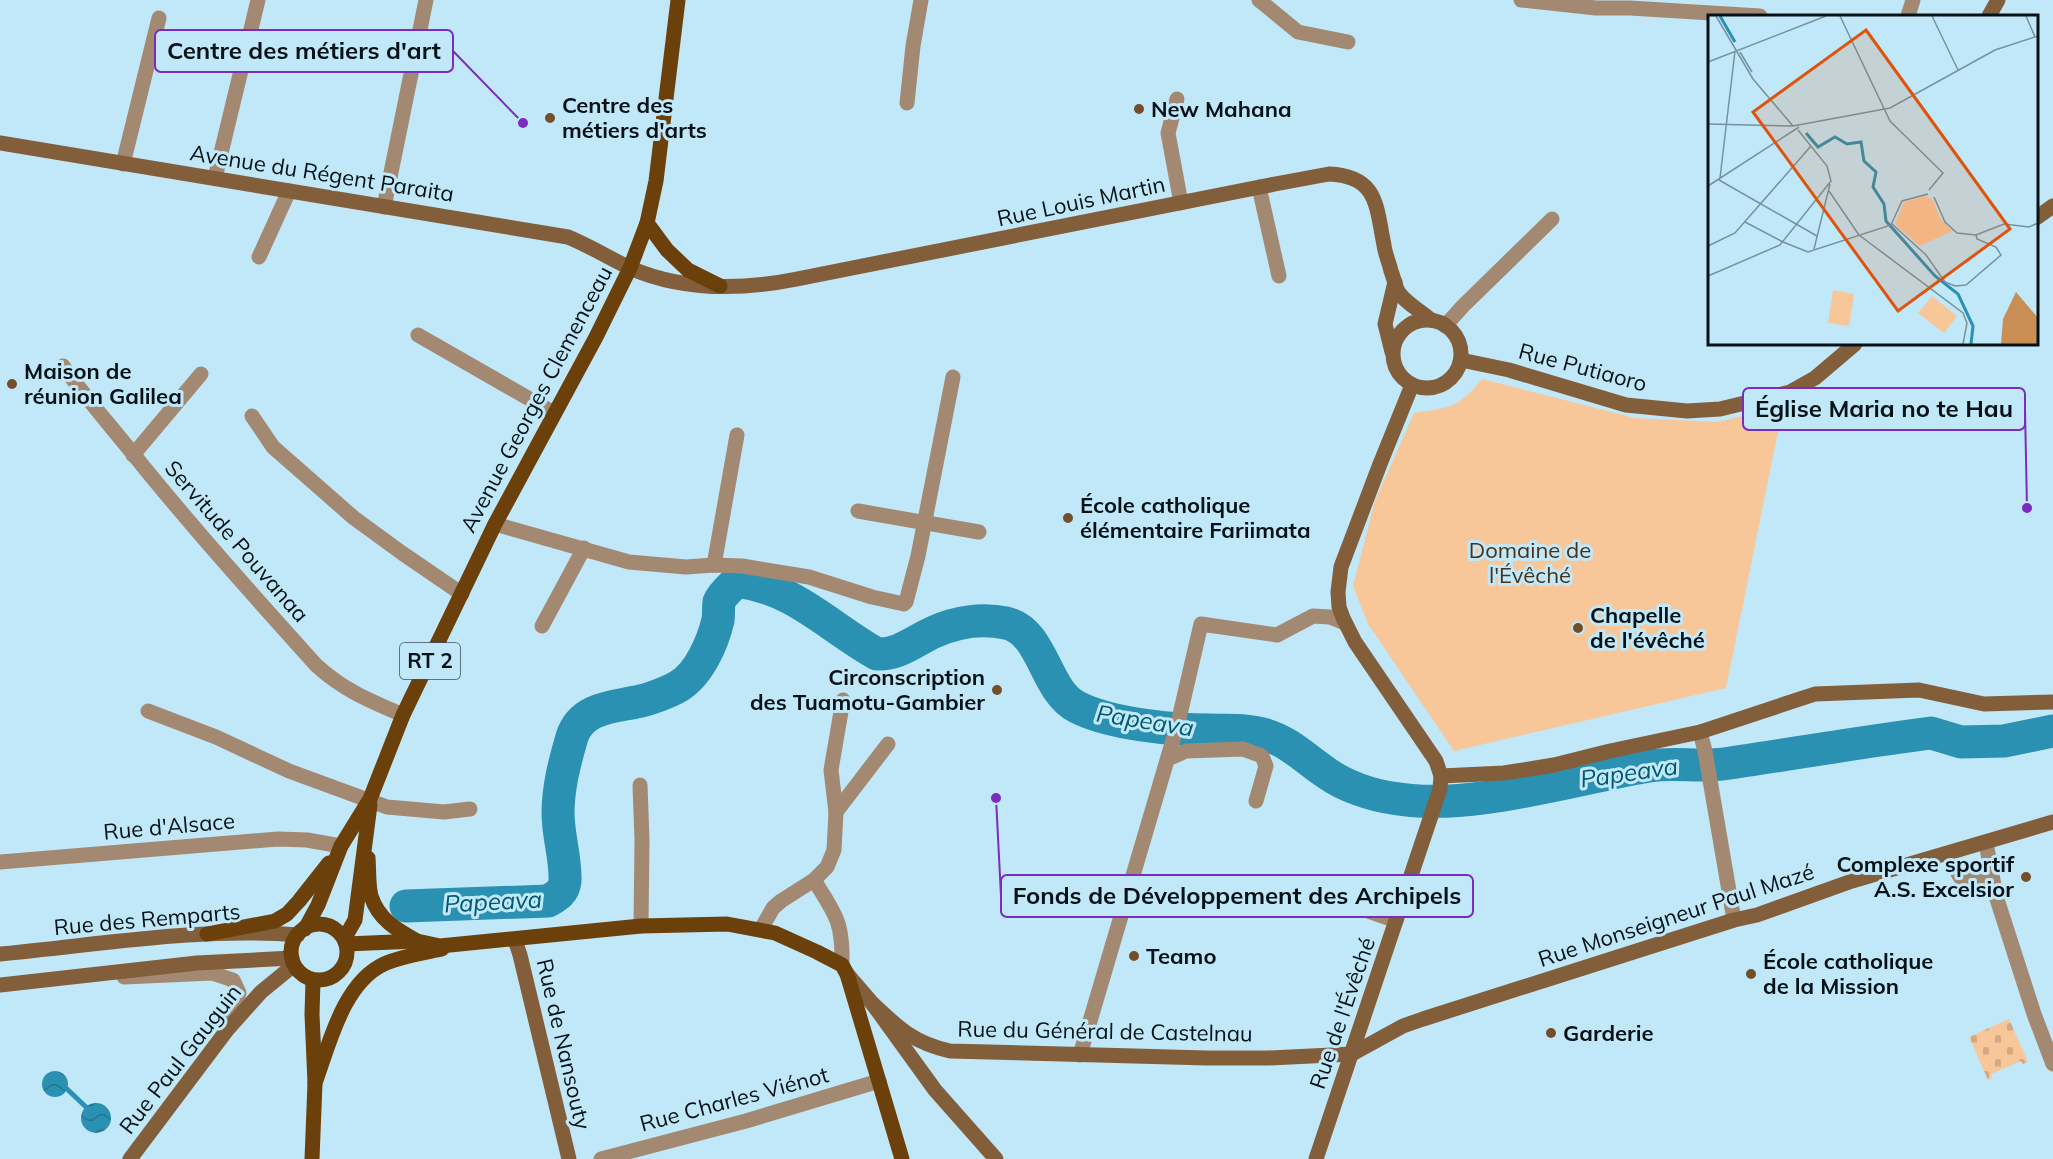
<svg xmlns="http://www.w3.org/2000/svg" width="2053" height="1159" viewBox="0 0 2053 1159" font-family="Mulish,sans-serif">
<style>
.cemetery{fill:url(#cemetery-stones)}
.park{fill:#f7c699}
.water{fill:url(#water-waves)}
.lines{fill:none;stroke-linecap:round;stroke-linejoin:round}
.stream{stroke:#2a91b3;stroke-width:5}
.river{stroke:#2a91b3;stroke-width:33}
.street{stroke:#a38971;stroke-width:15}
.secondary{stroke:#835e3a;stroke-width:15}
.primary{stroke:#6c400a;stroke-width:15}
.poi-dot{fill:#734e29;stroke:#c1e8f8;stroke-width:2}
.labels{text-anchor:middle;stroke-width:6;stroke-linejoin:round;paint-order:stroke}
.shield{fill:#c1e8f8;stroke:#3d525a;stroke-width:1.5}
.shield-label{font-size:21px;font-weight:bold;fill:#041217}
.poi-label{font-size:22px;font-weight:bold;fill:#041217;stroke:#c1e8f8;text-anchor:start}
.street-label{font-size:22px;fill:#041217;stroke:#c1e8f8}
.park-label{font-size:22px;fill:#4a3117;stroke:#c1e8f8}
.water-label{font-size:24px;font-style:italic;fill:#025870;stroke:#c1e8f8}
.inset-river{fill:none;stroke:#2a91b3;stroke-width:3}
.inset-road{fill:none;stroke:#75929e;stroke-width:1.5}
.view{fill:#dd550d;fill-opacity:0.15;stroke:#dd550d;stroke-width:3}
.inset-edge{fill:none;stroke:#041217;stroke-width:3}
.leader{fill:none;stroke:#7b2cbf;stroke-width:2}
.callout-dot{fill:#7b2cbf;stroke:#c1e8f8;stroke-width:2}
.callout{fill:#c1e8f8;stroke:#7b2cbf;stroke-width:2}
.callout-label{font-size:24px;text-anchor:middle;font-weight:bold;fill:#041217}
</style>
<defs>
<pattern id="cemetery-stones" width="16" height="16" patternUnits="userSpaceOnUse" patternTransform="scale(1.5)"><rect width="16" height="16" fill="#f7c699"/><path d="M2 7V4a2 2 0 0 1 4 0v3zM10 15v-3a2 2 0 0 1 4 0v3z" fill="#d2a983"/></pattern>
<pattern id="water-waves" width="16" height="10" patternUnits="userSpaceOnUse" patternTransform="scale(1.5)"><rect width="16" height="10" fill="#2a91b3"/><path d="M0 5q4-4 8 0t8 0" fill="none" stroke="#227591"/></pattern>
</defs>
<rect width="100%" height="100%" fill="#c1e8f8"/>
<polygon class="cemetery" points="2009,1019 2028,1062 2023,1064 2021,1061 1991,1074 1992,1078 1988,1080 1969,1037"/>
<path class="park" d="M1482 379 1635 418 1716 422 1783 407 1726 688 1454 751 1368 624 1353 586 1375 501 1414 413C1449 408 1459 408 1482 379Z"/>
<g class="water">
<circle cx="55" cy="1084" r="13"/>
<circle cx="96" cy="1118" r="15"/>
</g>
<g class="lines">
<polyline class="stream" points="67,1089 86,1107"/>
<path class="river" d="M406 906 548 901C557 896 564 892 565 881 566 859 558 836 558 813 558 787 565 761 572 737 581 708 612 707 636 702 648 700 669 692 679 686 699 674 713 642 718 620 719 614 718 608 719 602 722 594 731 587 737 581 794 588 829 627 877 654 899 655 914 641 934 632 956 622 982 618 1006 623 1044 632 1044 690 1077 707 1110 724 1172 730 1210 730 1229 731 1248 729 1266 735 1290 742 1308 761 1328 774 1345 786 1371 795 1392 798 1469 812 1572 779 1649 766 1673 762 1699 767 1723 764 1792 754 1861 742 1931 733L1961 742 2004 741 2053 731"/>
<g class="street">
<polyline points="1259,0 1298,32 1348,42"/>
<polyline points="1521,0 1596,8 1630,8 1760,16"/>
<polyline points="1908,16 1913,0"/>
<polyline points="1177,99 1168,133 1181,203"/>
<polyline points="907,103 913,46 921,0"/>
<polyline points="123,164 159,18"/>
<polyline points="215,178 258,0"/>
<polyline points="1259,187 1279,276"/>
<polyline points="384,207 426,0"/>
<polyline points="259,257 289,191"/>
<polyline points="1445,326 1463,306 1552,219"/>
<polyline points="418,335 554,413"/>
<path d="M63 366C85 397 110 425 134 455 192 527 254 596 316 665 343 690 370 701 403 715"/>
<polyline points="252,416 273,447 354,518 402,553 462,594"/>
<polyline points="133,455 201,374"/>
<polyline points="858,511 979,532"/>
<polyline points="495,524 629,562 686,567 714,565 742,566 809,577 872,597 904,604 906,602 918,556 953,377"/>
<polyline points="714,565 737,435"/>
<polyline points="542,626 584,548"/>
<polyline points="148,711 216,737 289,771 387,807 444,812 470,809"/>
<polyline points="1700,732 1705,751 1734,920"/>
<polyline points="1168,759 1186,751 1243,749 1262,756 1266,766 1256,801"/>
<polyline points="640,785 642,840 641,926"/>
<polyline points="836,812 831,770 843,700"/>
<polyline points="1986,843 1996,896 2034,1014 2053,1064"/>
<polyline points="1948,854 1960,877 1969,880 1992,877"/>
<polyline points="0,862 278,839 307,840 341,846"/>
<path d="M814 880C836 915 843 922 842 965"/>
<polyline points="1306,889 1396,921"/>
<polyline points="761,929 773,908 781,901 814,880 827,867 834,850 836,812 888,744"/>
<polyline points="124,977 212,973 233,980 239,993 227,1030"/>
<polyline points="1080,1055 1178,723 1201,624 1277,635 1313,616 1330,617 1345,623"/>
<polyline points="601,1159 746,1121 879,1081"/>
</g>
<g class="secondary">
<polyline points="1989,16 1998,0"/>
<path d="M0 143 568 237C590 246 609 258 630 268 683 291 742 290 797 279L1275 184 1329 174C1378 176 1376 206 1384 245 1385 254 1389 262 1391 271 1394 278 1395 287 1399 293 1407 304 1421 311 1431 320"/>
<polyline points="2036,218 2053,206"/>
<circle cx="1427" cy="354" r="34"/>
<polyline points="1392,352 1385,324 1395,282"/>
<polyline points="1461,360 1509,370 1626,405 1687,411 1720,409 1790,392 1815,378 1855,344"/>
<polyline points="1441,776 1504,773 1554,765 1610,751 1700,732 1815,694 1919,690 1984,704 2053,702"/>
<polyline points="515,940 520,955 569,1159"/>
<path d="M0 954C99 945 198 927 298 935"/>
<polyline points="847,974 872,1003 935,1090 996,1159"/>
<polyline points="0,985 197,963 292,958"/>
<path d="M872 1003C898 1028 914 1043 950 1051L1207 1058H1268L1352 1054 1403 1026 1423 1019 1734 920 1757 915 1852 881 2053 822"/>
<polyline points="130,1159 227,1030 261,992 294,965"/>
<polyline points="1316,1159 1440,789 1441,776 1436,761 1355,642 1343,618 1339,607 1338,592 1341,567 1380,464 1412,385"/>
</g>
<g class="primary">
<polyline points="647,223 667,250 688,270 720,286"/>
<path d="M368 858C369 869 368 885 371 896 378 919 397 930 417 941"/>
<circle cx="319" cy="952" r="28"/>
<polyline points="305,929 318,905 341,846 370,799 403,715 495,524 596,337 630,268 647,223 656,181 678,0"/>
<polyline points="207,934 275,921 287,914 299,901 329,863"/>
<polyline points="344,939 355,920 370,805"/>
<polyline points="346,944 417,941 440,946 641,926 727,924 775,933 817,952 842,965 847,974 902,1159"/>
<path d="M315 1083C329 1045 343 983 384 964 402 956 423 953 442 949"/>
<polyline points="312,1159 315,1083 312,1014 313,980"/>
</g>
</g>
<g class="poi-dot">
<circle cx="1139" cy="109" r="6"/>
<circle cx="550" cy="118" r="6"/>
<circle cx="12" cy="384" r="6"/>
<circle cx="1068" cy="518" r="6"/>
<circle cx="1578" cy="628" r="6"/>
<circle cx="997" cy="690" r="6"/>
<circle cx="2026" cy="877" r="6"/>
<circle cx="1134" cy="956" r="6"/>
<circle cx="1751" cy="974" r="6"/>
<circle cx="1551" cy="1033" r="6"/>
</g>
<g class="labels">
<rect class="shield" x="400" y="643" width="60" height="36" rx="4.5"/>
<g class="shield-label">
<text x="430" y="668">RT 2</text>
</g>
<g class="poi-label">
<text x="562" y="113">Centre des<tspan x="562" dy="25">métiers d'arts</tspan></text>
<text x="1151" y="117">New Mahana</text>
<text x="24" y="379">Maison de<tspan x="24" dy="25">réunion Galilea</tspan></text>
<text x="1080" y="513">École catholique<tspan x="1080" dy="25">élémentaire Fariimata</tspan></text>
<text x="1590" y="623">Chapelle<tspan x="1590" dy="25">de l'évêché</tspan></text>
<text x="985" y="685" text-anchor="end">Circonscription<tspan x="985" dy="25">des Tuamotu-Gambier</tspan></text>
<text x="2014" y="872" text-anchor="end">Complexe sportif<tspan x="2014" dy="25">A.S. Excelsior</tspan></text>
<text x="1146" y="964">Teamo</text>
<text x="1763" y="969">École catholique<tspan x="1763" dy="25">de la Mission</tspan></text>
<text x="1563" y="1041">Garderie</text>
</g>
<g class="street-label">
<text transform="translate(322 173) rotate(9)" y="8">Avenue du Régent Paraita</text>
<text transform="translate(1081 201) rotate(-12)" y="8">Rue Louis Martin</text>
<text transform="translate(1583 367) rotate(15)" y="8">Rue Putiaoro</text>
<text transform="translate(536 399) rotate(-62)" y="8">Avenue Georges Clemenceau</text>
<text transform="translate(237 541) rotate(49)" y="8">Servitude Pouvanaa</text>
<text transform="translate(169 826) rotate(-5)" y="8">Rue d'Alsace</text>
<text transform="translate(1676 915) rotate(-18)" y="8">Rue Monseigneur Paul Mazé</text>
<text transform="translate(147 919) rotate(-5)" y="8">Rue des Remparts</text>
<text transform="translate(1342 1013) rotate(-71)" y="8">Rue de l'Évêché</text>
<text transform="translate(1105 1031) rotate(1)" y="8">Rue du Général de Castelnau</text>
<text transform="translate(564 1044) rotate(77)" y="8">Rue de Nansouty</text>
<text transform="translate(180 1059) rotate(-52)" y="8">Rue Paul Gauguin</text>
<text transform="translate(734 1099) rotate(-15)" y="8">Rue Charles Viénot</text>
</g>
<g class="park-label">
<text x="1530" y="558">Domaine de<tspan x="1530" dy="25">l'Évêché</tspan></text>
</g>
<g class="water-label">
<text transform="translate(1145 721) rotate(9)" y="8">Papeava</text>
<text transform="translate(1629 773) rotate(-8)" y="8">Papeava</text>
<text transform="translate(493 902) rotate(-3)" y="8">Papeava</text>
</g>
</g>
<g transform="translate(1708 15)">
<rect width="330" height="330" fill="#c1e8f8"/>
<path d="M308 277 330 303V329H293L295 304Z" fill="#c98e54"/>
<path d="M217 181 225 185 232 203 244 216 212 231 187 209 196 187ZM125 275 146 279 141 311 120 308ZM224 281 249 301 236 318 210 298Z" fill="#f7c699"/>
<path class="inset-river" d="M12 1 27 27M98 118 110 132 127 122 139 129 153 127 156 146 168 157 165 172 176 189 178 206 227 261 250 279 265 311 263 329"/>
<path class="inset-road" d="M8 1 45 64 85 111M132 1 182 106 235 158 221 175M224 1 250 55M318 1 327 22M32 37 44 57M0 47 118 1M0 109 85 111M85 111 182 93 287 35 330 21M12 163 27 36M11 165 109 221M0 171 91 112M121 176 151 220M226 182 237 207 249 218 268 220 296 209 321 212 330 208M37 207 75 227M184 209 218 240 237 267 247 271 258 270 293 240 288 232 269 224 268 220M151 220 255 298 259 308 255 329M75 227 100 237 183 210 194 186 220 179M0 231 27 218 103 131M106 234 122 169M0 261 72 230 123 166 119 151 90 115"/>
<path class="view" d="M158 15 302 214 190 296 45 97Z"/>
<rect width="330" height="330" class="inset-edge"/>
</g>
<path class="leader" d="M523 123L453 51M2027 508L2025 409M996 798L1001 896"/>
<g class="callout-dot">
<circle cx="523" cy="123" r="6"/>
<circle cx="2027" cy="508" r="6"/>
<circle cx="996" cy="798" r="6"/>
</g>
<g class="callout">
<rect x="155" y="30" width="298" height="42" rx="6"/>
<rect x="1743" y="388" width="282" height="42" rx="6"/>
<rect x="1001" y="875" width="472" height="42" rx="6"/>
</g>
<g class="callout-label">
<text x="304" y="59">Centre des métiers d'art</text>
<text x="1884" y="417">Église Maria no te Hau</text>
<text x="1237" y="904">Fonds de Développement des Archipels</text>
</g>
</svg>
